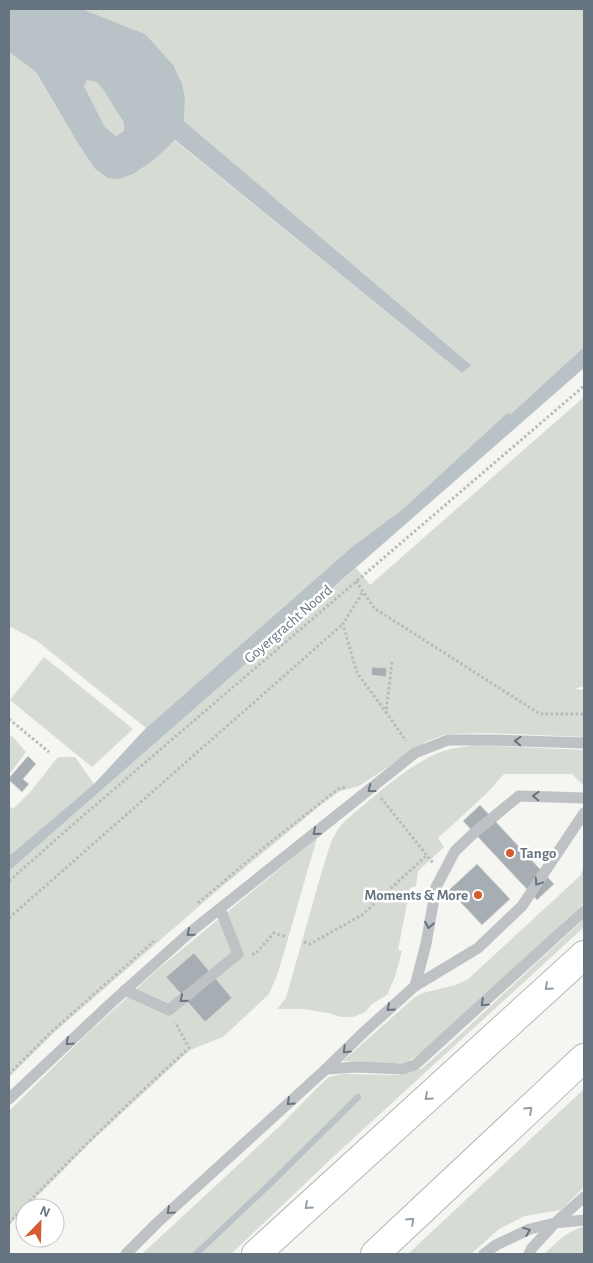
<svg xmlns="http://www.w3.org/2000/svg" width="593" height="1263" viewBox="0 0 593 1263" font-family="'Alegreya Sans',sans-serif">
<style>
.green{fill:#d6dbd3}
.water{fill:#b8c2c7;fill-rule:evenodd}
.lines{fill:none;stroke-linecap:round;stroke-linejoin:round}
.stream{stroke:#b8c2c7;stroke-width:6}
.building{fill:#a7aeb3;stroke:#d6d6d4}
.motorway-casing{stroke:#b3b6b9;stroke-width:30}
.path{stroke:#b8bbbd;stroke-width:3;stroke-dasharray:2.5 2.5;stroke-linecap:butt}
.service{stroke:#bec2c5;stroke-width:11}
.motorway{stroke:#fff;stroke-width:28}
.oneway{stroke:#667480}
.oneway2{stroke:#949ea6}
.poi-dot{fill:#d45b32;stroke:#fff;stroke-width:2}
.labels{text-anchor:middle;stroke-width:5;stroke-linejoin:round;paint-order:stroke}
.street-label{font-size:15px;fill:#667480;stroke:#fff}
.poi-label{font-size:15px;font-weight:bold;fill:#667480;stroke:#fff;text-anchor:start}
</style>
<rect width="100%" height="100%" fill="#f5f5f1"/>
<g class="green">
<polygon points="82,9 584,9 584,347 512,413 506,414 403,509 352,547 146,728 37,641 9,626 9,52 36,72 79,145 95,169 106,178 155,159 174,140 462,373 470,364 184,121 185,98 145,34"/>
<polygon points="87,80 96,82 102,88 124,123 124,131 116,136 105,127 84,86"/>
<polygon points="584,397 584,686 574,689 584,690 584,737 489,733 448,734 427,741 359,786 340,791 322,804 212,895 58,1029 9,1077 9,871 356,568 370,585"/>
<polygon points="44,657 133,729 92,767 10,700"/>
<polygon points="12,736 26,752 9,775 9,738"/>
<path d="M476 745 584 750V786L572 774H504L487 793 438 838 444 847 418 871 416 886 410 888 398 950 402 951 395 977 387 995 372 1004 365 1012 353 1017H341L328 1013 304 1009H277L286 998 321 874 331 842 338 829 346 820C374 797 405 767 438 753 450 748 463 747 476 745Z"/>
<polygon points="58,757 75,757 94,784 9,856 9,806 13,809 31,791"/>
<polygon points="317,838 278,973 269,994 223,1037 190,1050 94,1139 9,1225 9,1111 85,1036 157,970"/>
<polygon points="584,864 584,903 430,1047 407,1062 388,1064 343,1061 415,997 423,993 455,985 467,980 581,875"/>
<polygon points="584,919 584,927 333,1157 231,1254 142,1254 281,1125 320,1085 329,1077 342,1074 399,1075 421,1069 452,1042"/>
<polygon points="584,1089 584,1187 561,1210 525,1216 499,1229 471,1254 408,1254"/>
<path d="M584 1227V1254H544C555 1244 569 1229 584 1227Z"/>
</g>
<g class="water">
<path d="M9 9H82L145 34 173 65 182 84 185 98 184 121 471 365 462 373 175 140 155 159 133 174 119 179 107 178 95 169 79 145 36 72 9 52ZM87 80 96 82 102 88 124 123V131L116 136 105 127 84 86Z"/>
<polygon points="584,347 584,368 9,871 9,856 94,784 146,728 352,547 403,509 506,414 512,413"/>
</g>
<g class="lines">
<polyline class="stream" points="196,1254 271,1183 358,1097"/>
</g>
<g class="building">
<polygon points="372,667 387,668 386,677 371,675"/>
<polygon points="28,756 36,764 23,779 29,784 22,792 9,780 9,778"/>
<polygon points="480,805 554,884 537,900 463,821"/>
<polygon points="477,864 510,899 482,925 449,890"/>
<polygon points="194,953 232,998 205,1022 166,977"/>
</g>
<g class="lines">
<g class="motorway-casing">
<g id="motorway">
<polyline points="256,1254 584,955"/>
<polyline points="375,1254 584,1058"/>
</g>
</g>
<g class="path">
<polyline points="356,581 374,608 540,714 584,714"/>
<polyline points="362,593 343,624 357,673 386,712"/>
<polyline points="392,662 386,712 406,741"/>
<polyline points="9,719 49,752"/>
<polyline points="381,798 433,863"/>
<polyline points="9,881 77,821 584,386"/>
<polyline points="198,903 267,845 338,789 346,787"/>
<polyline points="9,918 343,624"/>
<polyline points="304,942 310,944 362,915 427,855"/>
<polyline points="252,954 255,954 274,933 287,937"/>
<polyline points="9,1074 49,1034 154,941"/>
<path d="M9 1223C66 1162 127 1104 189 1048L175 1022"/>
</g>
<g class="service">
<polyline points="415,986 426,944 436,887 455,851 475,832 519,796 584,798"/>
<polyline points="125,990 169,1010 238,954 220,909"/>
<polyline points="326,1069 358,1067 402,1069 415,1065 584,911"/>
<polyline points="9,1099 111,1003 188,934 415,753 448,740 491,740 584,743"/>
<polyline points="126,1254 158,1222 326,1069 365,1031 415,986 478,948 522,906 584,813"/>
<polyline points="484,1254 496,1245 530,1229 555,1223 584,1197"/>
<polyline points="529,1254 532,1248 555,1223 584,1220"/>
</g>
<use href="#motorway" class="motorway"/>
</g>
<defs><path id="oneway-chevron" d="M-2-3.5L2.5 0L-2 3.5" fill="none" stroke-width="1.6" stroke-linecap="round" stroke-linejoin="round" transform="scale(1.25)"/></defs>
<g class="oneway">
<use href="#oneway-chevron" transform="translate(518 741) rotate(-178)"/>
<use href="#oneway-chevron" transform="translate(371 789) rotate(143)"/>
<use href="#oneway-chevron" transform="translate(536 796) rotate(-178)"/>
<use href="#oneway-chevron" transform="translate(316 832) rotate(141)"/>
<use href="#oneway-chevron" transform="translate(538 882) rotate(124)"/>
<use href="#oneway-chevron" transform="translate(429 925) rotate(101)"/>
<use href="#oneway-chevron" transform="translate(190 933) rotate(140)"/>
<use href="#oneway-chevron" transform="translate(183 999) rotate(141)"/>
<use href="#oneway-chevron" transform="translate(484 1003) rotate(137)"/>
<use href="#oneway-chevron" transform="translate(390 1008) rotate(138)"/>
<use href="#oneway-chevron" transform="translate(69 1042) rotate(137)"/>
<use href="#oneway-chevron" transform="translate(346 1050) rotate(136)"/>
<use href="#oneway-chevron" transform="translate(290 1102) rotate(138)"/>
<use href="#oneway-chevron" transform="translate(170 1211) rotate(138)"/>
<use href="#oneway-chevron" transform="translate(527 1231) rotate(-22)"/>
</g>
<g class="oneway2">
<use href="#oneway-chevron" transform="translate(548 987) rotate(138)"/>
<use href="#oneway-chevron" transform="translate(428 1097) rotate(138)"/>
<use href="#oneway-chevron" transform="translate(529 1110) rotate(-43)"/>
<use href="#oneway-chevron" transform="translate(308 1206) rotate(138)"/>
<use href="#oneway-chevron" transform="translate(411 1221) rotate(-43)"/>
</g>
<g class="poi-dot">
<circle cx="510" cy="853" r="5"/>
<circle cx="478" cy="895" r="5"/>
</g>
<g class="labels">
<g class="street-label">
<text transform="translate(288 624) rotate(-41)" y="5">Goyergracht Noord</text>
</g>
<g class="poi-label">
<text x="520" y="858">Tango</text>
<text x="468" y="900" text-anchor="end">Moments &amp; More</text>
</g>
</g>
<rect width="593" height="1263" fill="none" stroke="#667480" stroke-width="20"/>
<g transform="translate(40 1223) rotate(23)"><circle r="24" fill="#ffffff" stroke="#c2c7cc"/>
<path d="M0-4L9 19L0 12L-9 19Z" fill="#d45b32"/>
<text y="-8" font-size="14" font-weight="bold" text-anchor="middle" fill="#667480">N</text>
</g>
</svg>
